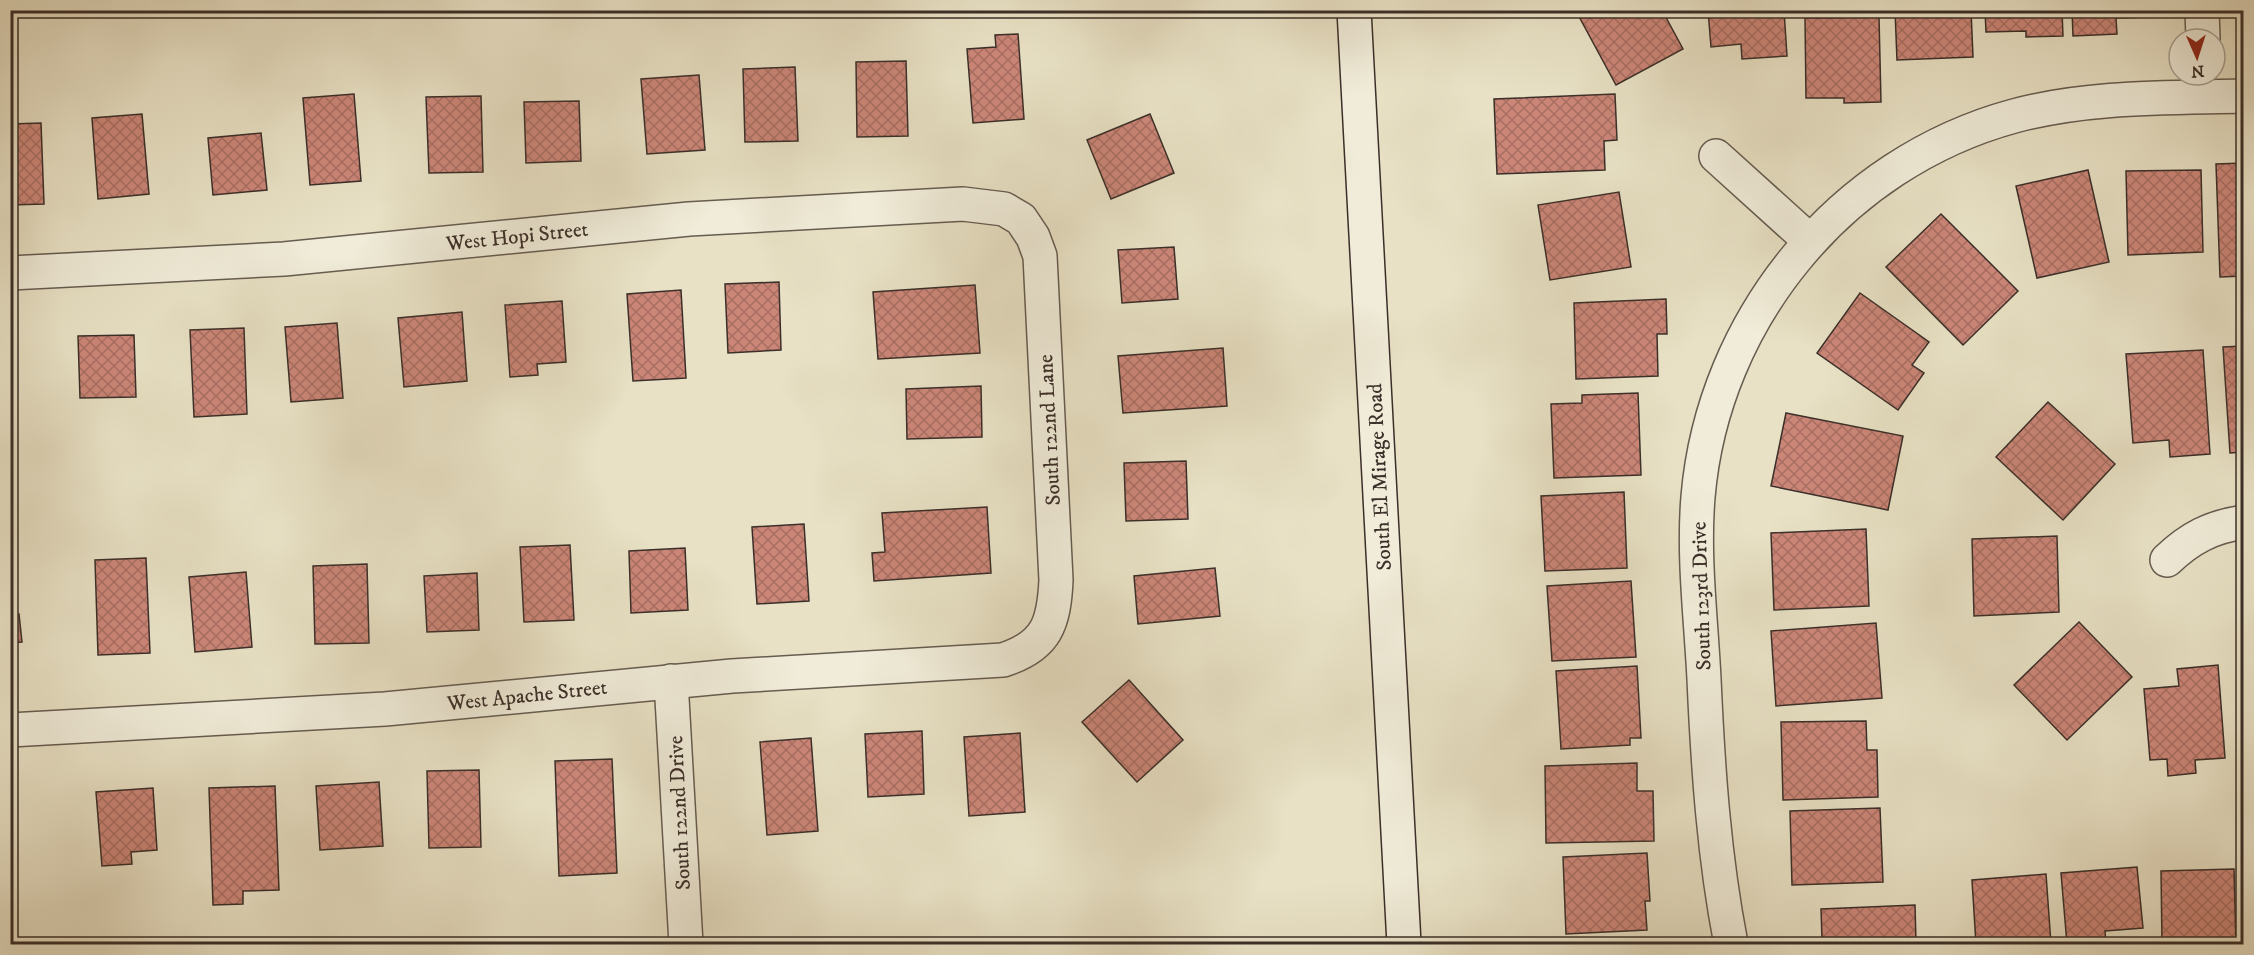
<svg xmlns="http://www.w3.org/2000/svg" width="2254" height="955" viewBox="0 0 2254 955" font-family="'IM FELL DW Pica',serif">
<style>
.building{fill:url(#building-cross-hatch);stroke:#3b2f29;stroke-width:1.5}
.lines{fill:none;stroke-linecap:round;stroke-linejoin:round}
.minor-casing{stroke:#665c50;stroke-width:36}
.secondary-casing{stroke:#3b2f29;stroke-width:36}
.minor{stroke:#f0ecd9;stroke-width:33}
.secondary{stroke:#f0ecd9;stroke-width:33}
.labels{text-anchor:middle;stroke-width:5;stroke-linejoin:round;paint-order:stroke}
.street-label{font-size:21px;fill:#3b2f29;stroke:#f0ecd9}
</style>
<defs>
<pattern id="building-cross-hatch" width="8" height="8" patternUnits="userSpaceOnUse" patternTransform="scale(1.5)"><rect width="8" height="8" fill="#cc8678"/><path d="M0 0l8 8M0 8l8-8" fill="none" stroke="#a76e62"/></pattern>
</defs>
<rect width="100%" height="100%" fill="#e8e1c5"/>
<filter id="stains"><feTurbulence type="fractalNoise" baseFrequency=".00333" numOctaves="4"/><feColorMatrix values="0 0 0 0 .2 0 0 0 0 .09 0 0 0 0 .02 0 0 0 .5 -.17"/></filter>
<radialGradient id="worn" r=".72"><stop offset=".6" stop-color="#630" stop-opacity="0"/><stop offset="1" stop-color="#630" stop-opacity=".3"/></radialGradient>
<g class="building">
<polygon points="1662,10 1683,49 1616,85 1576,11"/>
<polygon points="1708,10 1784,10 1787,56 1742,59 1741,44 1711,47"/>
<polygon points="1895,10 1971,10 1973,57 1897,60"/>
<polygon points="1985,10 2062,10 2063,36 2026,37 2026,31 1986,32"/>
<polygon points="2072,10 2147,10 2147,17 2116,18 2117,34 2073,36"/>
<polygon points="1879,17 1881,102 1844,103 1844,98 1806,98 1805,18"/>
<polygon points="1018,34 1024,119 973,123 967,49 996,47 995,35"/>
<polygon points="906,61 908,136 857,137 856,62"/>
<polygon points="795,67 798,141 745,142 743,69"/>
<polygon points="699,75 705,150 647,154 641,79"/>
<polygon points="354,94 361,181 310,185 303,98"/>
<polygon points="1615,94 1617,140 1604,141 1605,170 1497,174 1494,99"/>
<polygon points="481,96 483,172 429,173 426,97"/>
<polygon points="579,101 581,161 526,163 524,102"/>
<polygon points="142,114 149,194 98,199 92,118"/>
<polygon points="1150,114 1174,173 1111,199 1087,140"/>
<polygon points="41,123 44,204 10,205 10,124"/>
<polygon points="261,133 267,190 213,195 208,138"/>
<polygon points="2244,163 2244,276 2220,277 2216,164"/>
<polygon points="2088,170 2109,262 2037,278 2016,186"/>
<polygon points="2201,170 2203,252 2128,255 2126,171"/>
<polygon points="1619,192 1631,267 1550,280 1538,205"/>
<polygon points="1941,214 2018,291 1963,345 1886,267"/>
<polygon points="1174,247 1178,299 1122,303 1118,250"/>
<polygon points="779,282 781,350 728,353 725,284"/>
<polygon points="975,285 980,353 878,359 873,292"/>
<polygon points="681,290 686,378 633,381 627,294"/>
<polygon points="1860,293 1929,342 1912,365 1924,373 1898,410 1817,353"/>
<polygon points="1666,299 1667,334 1657,334 1658,376 1576,379 1574,303"/>
<polygon points="562,301 566,362 537,364 538,375 510,377 505,305"/>
<polygon points="462,312 467,381 404,387 398,318"/>
<polygon points="337,323 343,398 291,402 285,327"/>
<polygon points="244,328 247,414 194,417 190,330"/>
<polygon points="134,335 136,397 80,398 78,336"/>
<polygon points="2244,346 2244,452 2230,453 2223,347"/>
<polygon points="1223,348 1227,406 1123,413 1118,356"/>
<polygon points="2203,350 2210,454 2170,457 2169,440 2133,443 2126,354"/>
<polygon points="981,386 982,437 907,439 906,389"/>
<polygon points="1638,393 1641,475 1554,478 1551,404 1582,403 1582,395"/>
<polygon points="2048,402 2115,464 2063,520 1996,457"/>
<polygon points="1786,413 1903,436 1888,510 1771,486"/>
<polygon points="1186,461 1188,519 1126,521 1124,463"/>
<polygon points="1624,492 1627,568 1545,571 1541,496"/>
<polygon points="987,507 991,573 874,581 872,553 885,552 882,513"/>
<polygon points="804,524 809,601 757,604 752,527"/>
<polygon points="1866,529 1869,606 1774,610 1771,533"/>
<polygon points="2057,536 2059,612 1974,616 1972,539"/>
<polygon points="570,545 574,620 524,622 520,547"/>
<polygon points="685,548 688,610 631,613 629,551"/>
<polygon points="146,558 150,653 98,655 95,560"/>
<polygon points="367,564 369,643 315,644 313,566"/>
<polygon points="1215,568 1220,616 1138,624 1134,576"/>
<polygon points="246,572 252,647 195,652 189,577"/>
<polygon points="477,573 479,630 427,632 424,576"/>
<polygon points="1631,581 1636,657 1552,661 1547,586"/>
<polygon points="19,614 22,642 10,643 10,615"/>
<polygon points="2079,622 2132,677 2067,740 2014,685"/>
<polygon points="1876,623 1882,698 1776,706 1771,631"/>
<polygon points="2240,645 2244,645 2244,729 2242,729"/>
<polygon points="2218,665 2225,758 2195,760 2196,773 2168,776 2167,759 2150,760 2144,689 2179,686 2177,669"/>
<polygon points="1637,666 1641,738 1630,738 1630,745 1561,749 1556,671"/>
<polygon points="1129,680 1183,740 1137,782 1082,722"/>
<polygon points="1866,721 1867,750 1877,750 1878,797 1783,800 1781,722"/>
<polygon points="922,731 924,794 868,797 865,734"/>
<polygon points="1020,733 1025,812 969,816 964,737"/>
<polygon points="811,738 818,831 767,835 760,742"/>
<polygon points="612,759 617,873 559,876 555,761"/>
<polygon points="1637,763 1637,791 1653,791 1654,841 1546,843 1545,766"/>
<polygon points="479,770 481,847 429,848 427,771"/>
<polygon points="379,782 383,846 320,850 316,786"/>
<polygon points="275,786 279,890 243,891 243,904 213,905 209,788"/>
<polygon points="153,788 157,850 131,852 132,864 102,866 96,792"/>
<polygon points="1880,808 1883,882 1792,885 1790,811"/>
<polygon points="1647,853 1650,901 1645,901 1647,930 1566,934 1563,857"/>
<polygon points="2137,867 2143,928 2105,931 2106,944 2067,944 2061,873"/>
<polygon points="2234,869 2236,944 2162,944 2161,871"/>
<polygon points="2046,874 2051,944 1976,944 1972,880"/>
<polygon points="1915,905 1916,942 1932,942 1932,944 1811,944 1811,939 1822,939 1821,909"/>
</g>
<g class="lines">
<g class="minor-casing">
<g id="minor">
<polyline points="2202,10 2203,39"/>
<polyline points="1716,156 1810,241"/>
<path d="M10 273 284 259 689 219 963 204 1004 209 1021 219 1033 237 1040 256 1056 580C1054 623 1047 646 1003 660L732 676 385 709 10 730"/>
<path d="M2167 560C2190 538 2211 527 2244 522"/>
<polyline points="671,681 686,944"/>
<path d="M1731 944C1714 857 1708 769 1704 679 1701 619 1693 557 1698 497 1713 319 1841 163 2014 116 2088 96 2168 98 2244 96"/>
</g>
</g>
<g class="secondary-casing">
<polyline id="secondary" points="1354,10 1404,944"/>
</g>
<use href="#minor" class="minor"/>
<use href="#secondary" class="secondary"/>
</g>
<g class="labels">
<g class="street-label">
<text transform="translate(517 236) rotate(-6)" y="7">West Hopi Street</text>
<text transform="translate(1049 430) rotate(-93)" y="7">South 122nd Lane</text>
<text transform="translate(1379 477) rotate(-93)" y="7">South El Mirage Road</text>
<text transform="translate(1701 596) rotate(-92)" y="7">South 123rd Drive</text>
<text transform="translate(527 695) rotate(-6)" y="7">West Apache Street</text>
<text transform="translate(679 813) rotate(-93)" y="7">South 122nd Drive</text>
</g>
</g>
<rect width="2254" height="955" fill="none" stroke="#e8e1c5" stroke-width="36"/>
<rect x="12" y="12" width="2230" height="931" fill="none" stroke="#3b2f29" stroke-width="3"/>
<rect x="18" y="18" width="2218" height="919" fill="none" stroke="#3b2f29" stroke-width="1.5"/>
<g transform="translate(2197 57) rotate(177)"><circle r="28" fill="#f0ecd9" stroke="#a8a093" stroke-width="1.5"/>
<path d="M0-4.5L10 22L0 15L-10 22Z" fill="#8f2418"/>
<text y="-9" font-size="16" font-weight="bold" text-anchor="middle" fill="#3b2f29">N</text>
</g>
<rect width="100%" height="100%" filter="url(#stains)"/>
<rect width="100%" height="100%" fill="url(#worn)"/>
</svg>
